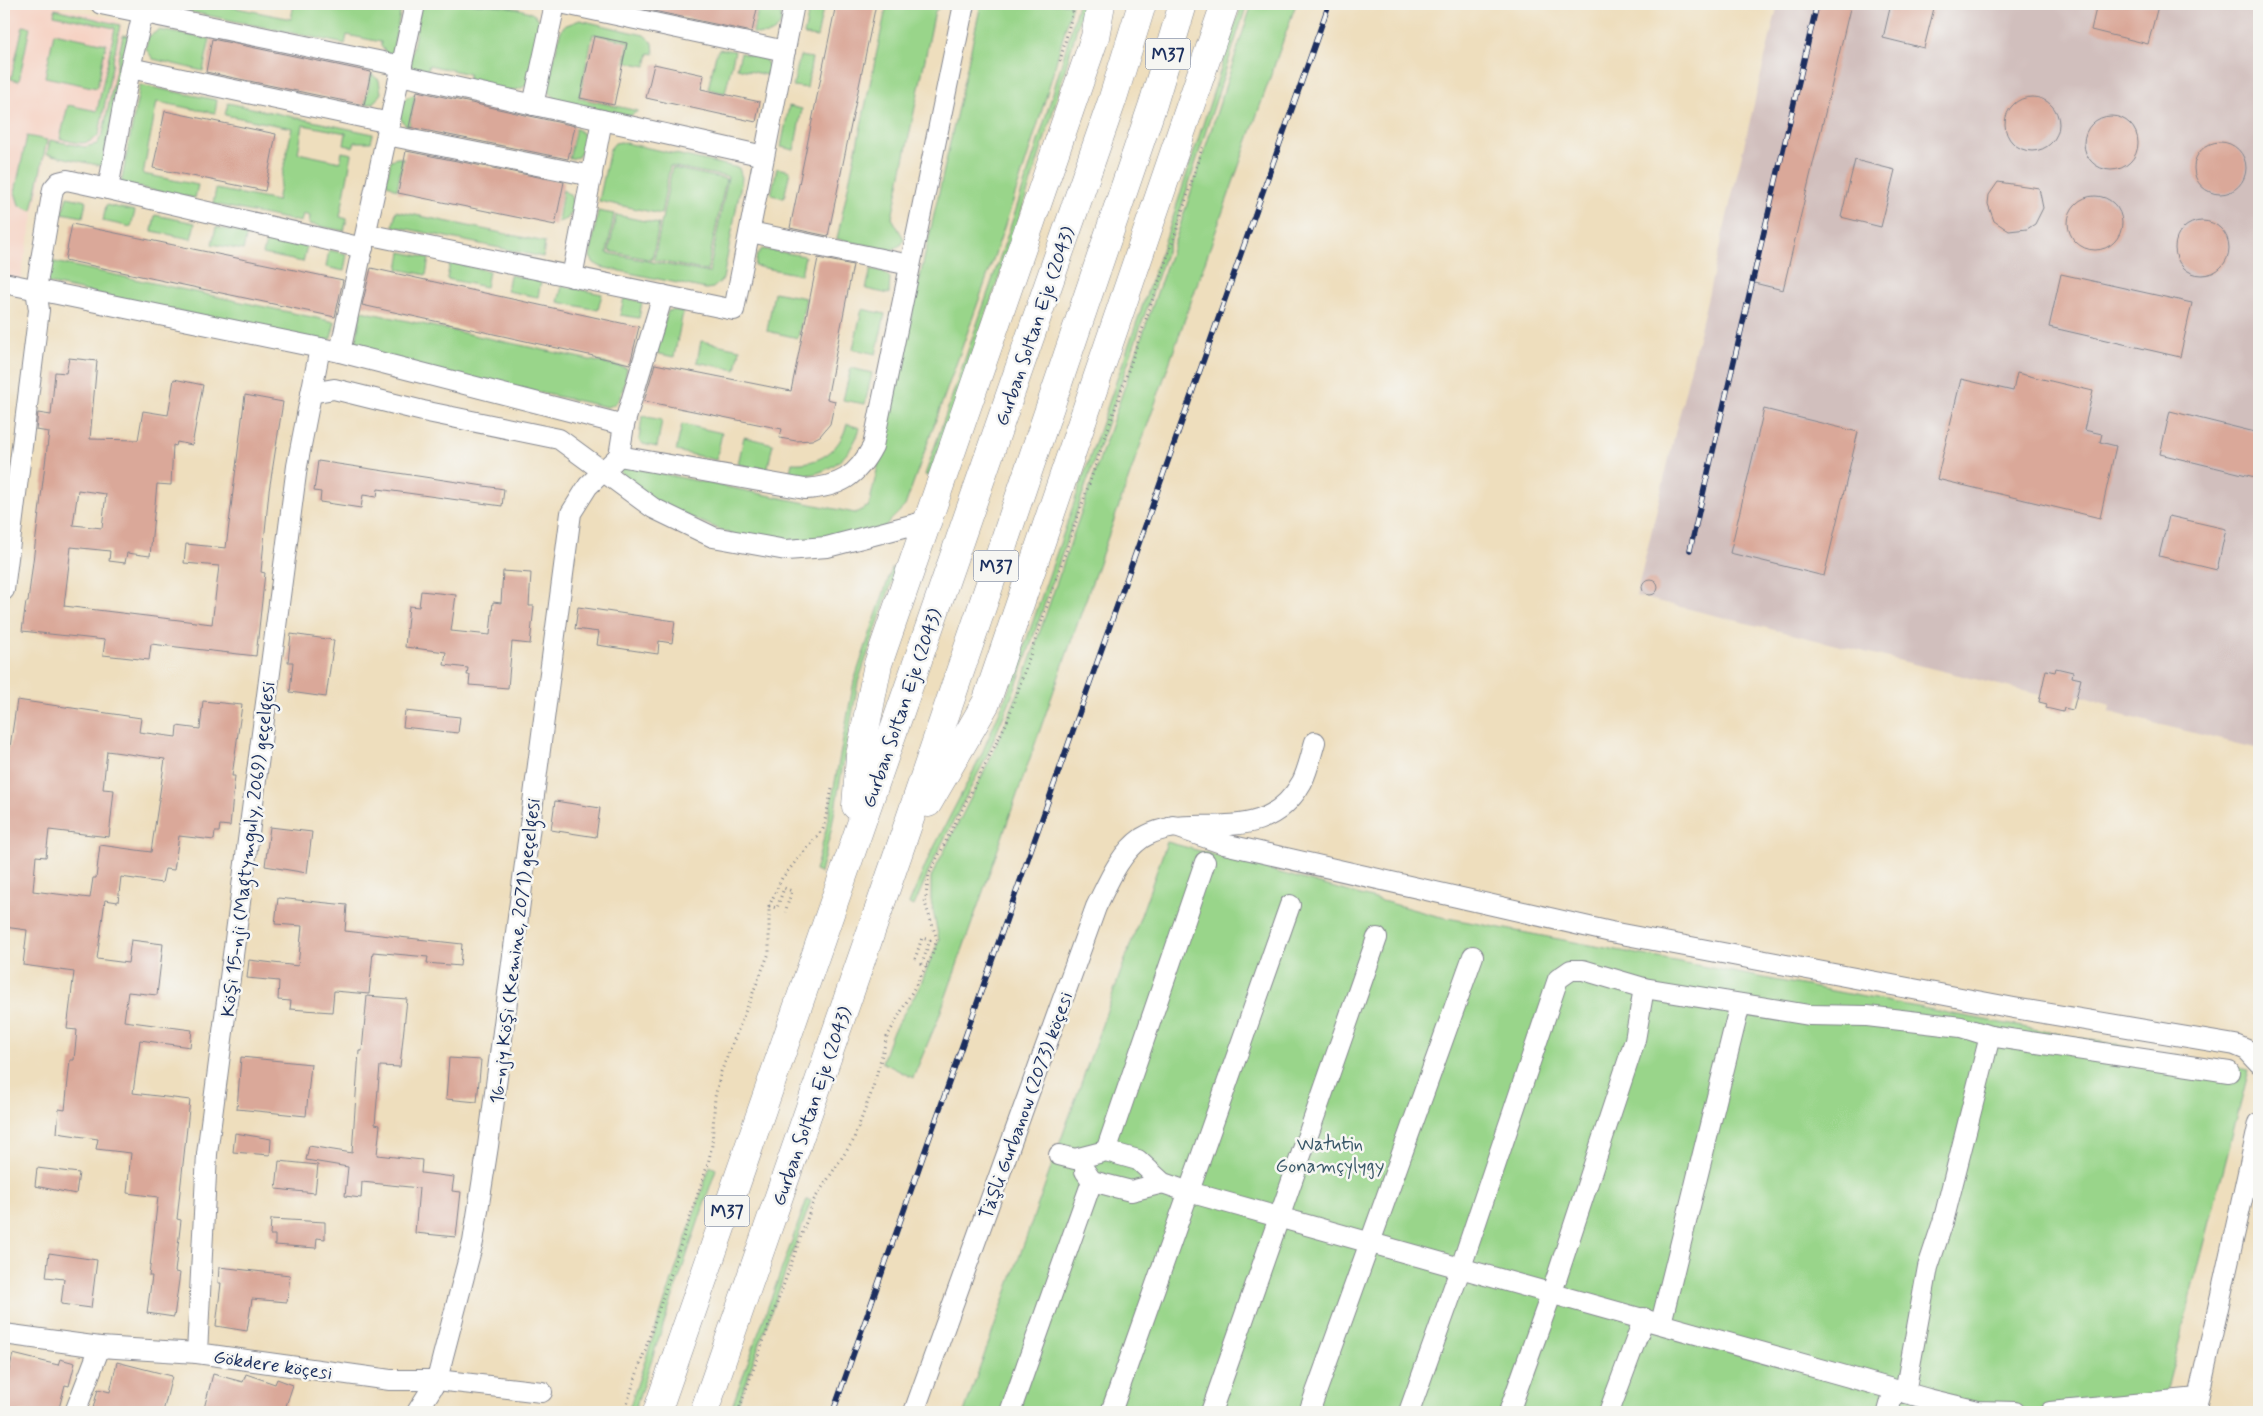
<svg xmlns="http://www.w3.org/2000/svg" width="2263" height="1416" viewBox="0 0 2263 1416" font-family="Mynerve,sans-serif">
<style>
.built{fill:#f6d2c3}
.industrial{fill:#d1bfbd}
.green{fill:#99d58a;stroke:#5a8274}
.building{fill:#daa899;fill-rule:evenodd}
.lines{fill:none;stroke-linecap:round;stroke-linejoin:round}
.minor-casing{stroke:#84868e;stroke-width:22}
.highway-casing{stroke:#84868e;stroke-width:29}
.path{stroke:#84868e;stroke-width:3;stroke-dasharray:1 4;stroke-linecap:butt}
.minor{stroke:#fff;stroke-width:20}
.highway{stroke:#fff;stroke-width:28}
.rail-casing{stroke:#1b2f5e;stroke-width:5.5}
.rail{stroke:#f6f6f2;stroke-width:4;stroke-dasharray:11;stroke-linecap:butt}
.labels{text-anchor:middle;stroke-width:5;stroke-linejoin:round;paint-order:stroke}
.shield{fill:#f6f6f2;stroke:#5d6b8a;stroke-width:1}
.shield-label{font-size:18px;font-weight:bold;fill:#1b2f5e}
.street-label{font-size:19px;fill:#1b2f5e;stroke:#f6f6f2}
.park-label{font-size:19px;fill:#3a5869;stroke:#f6f6f2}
</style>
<rect width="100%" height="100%" fill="#f6f6f2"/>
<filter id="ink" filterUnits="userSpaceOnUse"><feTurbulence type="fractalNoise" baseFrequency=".02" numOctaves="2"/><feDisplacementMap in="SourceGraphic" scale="10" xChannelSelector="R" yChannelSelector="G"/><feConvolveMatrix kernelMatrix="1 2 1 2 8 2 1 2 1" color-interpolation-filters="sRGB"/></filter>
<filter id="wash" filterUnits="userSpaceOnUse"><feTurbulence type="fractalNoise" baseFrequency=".0096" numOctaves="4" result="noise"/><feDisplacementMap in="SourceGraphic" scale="20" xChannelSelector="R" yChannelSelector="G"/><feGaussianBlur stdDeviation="1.12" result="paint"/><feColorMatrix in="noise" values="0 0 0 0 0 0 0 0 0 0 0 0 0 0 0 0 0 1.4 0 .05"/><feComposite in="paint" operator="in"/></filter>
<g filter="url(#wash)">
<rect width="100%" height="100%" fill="#eedebd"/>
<polygon class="built" points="4,4 51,4 63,9 111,18 121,24 122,35 102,133 96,143 85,146 49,139 20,280 4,276"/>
<polygon class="industrial" points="1778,4 2259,4 2259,749 2109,712 2110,705 2078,695 2073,711 2065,708 2063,712 2046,708 2047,704 2038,702 2040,695 1636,596"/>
<g class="green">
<polygon points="161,4 217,4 291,19 294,4 402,4 392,54 387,54 381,46 381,42 347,35 345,44 167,7"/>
<path d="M421 4C444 4 530 0 539 20 544 33 533 66 530 81 516 99 488 87 467 84L469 74 429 65 426 76 413 68 410 63Z"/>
<path d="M759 4H774L781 15V22C776 35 766 36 753 33Z"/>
<polygon points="810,4 824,4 817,37 804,35"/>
<polygon points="887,4 945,4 935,11 892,218 904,239 902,244 892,250 837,239"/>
<path d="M981 4H1072C1028 174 964 340 905 506L883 528 864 538 755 544 654 502 616 468 619 465 855 513 869 506Z"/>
<path d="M1078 4H1083C1042 164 984 320 929 476L925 475C978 319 1036 163 1078 4Z"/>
<polygon points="1242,4 1247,4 1173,233 1017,684 985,760 934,859 914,906 909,904 929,857 980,758 1012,682 1168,232"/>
<polygon points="1252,4 1296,4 938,1019 913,1078 882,1062 892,1033 919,988 939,940 931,900 931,877 989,762 1021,686 1177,235"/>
<path d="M55 9 120 25 99 134C88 148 76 142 60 139L68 105 97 111 115 28 54 15Z"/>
<polygon points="580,20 644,35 653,43 654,54 649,53 646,66 625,62 629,42 593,34 579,98 638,111 630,116 559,102 550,93 548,85 560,33 564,26"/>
<polygon points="23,26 30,27 19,81 11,79"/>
<polygon points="159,30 210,39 203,71 153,59 146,49 148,37"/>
<polygon points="54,33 106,44 97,88 45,77"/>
<polygon points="123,35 129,36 102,166 47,154 50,140 85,147 97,144 103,133"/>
<polygon points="719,49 735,51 725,93 708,89 716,54"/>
<polygon points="741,53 765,59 771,70 770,76 737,68"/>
<polygon points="800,56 812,58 807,88 793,86"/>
<polygon points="371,74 379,80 381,93 374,103 365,105"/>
<polygon points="140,85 217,100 215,113 157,102 143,174 198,185 195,198 121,184"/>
<path d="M415 95 409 127C393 119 398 97 415 95Z"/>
<polygon points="228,103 373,134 371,142 355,142 353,147 344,145 346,133 303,125 298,153 340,162 342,152 352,154 340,217 347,219 344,231 309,224 310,216 303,214 301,222 213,204 216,189 277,201 292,128 225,115"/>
<polygon points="789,106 802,109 794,150 781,147"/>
<polygon points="576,128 583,134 585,146 578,157 569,159"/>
<polygon points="27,136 47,140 32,211 19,205 15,192"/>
<polygon points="621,142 739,168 742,178 723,279 713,288 706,289 601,267 594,263 590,257 598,211 614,214 607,253 709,273 728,177 670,166 661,214 599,201 610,149 615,143"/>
<polygon points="397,158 403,158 397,190 386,183 391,160"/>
<polygon points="672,168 726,179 707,271 654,260"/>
<polygon points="777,168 790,171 784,198 771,195"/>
<polygon points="563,190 571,196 574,209 567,219 558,222"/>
<polygon points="67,197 86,201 83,217 62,213"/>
<polygon points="106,205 135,211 131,227 103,221"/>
<polygon points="396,211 545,242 543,257 393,226"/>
<polygon points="155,215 195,223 191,239 152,231"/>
<polygon points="616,215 659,224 652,260 609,251"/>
<polygon points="216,227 247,234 243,250 212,244"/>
<polygon points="267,238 307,246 303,262 263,254"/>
<polygon points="762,249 805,256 801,275 755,266 757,255"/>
<polygon points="329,250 347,254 344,271 326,267"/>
<polygon points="401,252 429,258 426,275 398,269"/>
<polygon points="50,261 335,322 331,338 325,343 48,283"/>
<polygon points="450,262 489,271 486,287 447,279"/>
<polygon points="871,269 884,272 890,278 889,294 866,289"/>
<polygon points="510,275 541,281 538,297 507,291"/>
<polygon points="562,286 602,294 598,310 558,302"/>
<polygon points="774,292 806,298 798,338 767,331"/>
<polygon points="624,298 642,302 639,318 620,315"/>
<polygon points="862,309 885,314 876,354 853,349"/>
<polygon points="674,310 683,312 674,357 655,353 668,311"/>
<path d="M361 311 627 368C624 382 624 404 607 407L363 355 355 349Z"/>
<polygon points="701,341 740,349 736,370 697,362"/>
<polygon points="851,368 872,373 865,404 843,400"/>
<polygon points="642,416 662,420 657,447 643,444 639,440"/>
<polygon points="682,424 722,433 716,460 676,451"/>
<path d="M847 424 860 428C850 461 824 478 789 476L792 463C820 465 840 450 847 424Z"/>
<polygon points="744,437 773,444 767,471 738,464"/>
<polygon points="892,568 896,570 858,682 831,831 820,873 815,871 826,830 854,681"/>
<polygon points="1167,842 1437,916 2249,1070 2161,1412 964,1412"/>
<polygon points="710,1166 716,1169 634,1412 628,1412"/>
<polygon points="807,1199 811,1201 735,1412 730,1412"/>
</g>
<g id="blocks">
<g class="building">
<polygon points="640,4 758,4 752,32 640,8"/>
<polygon points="836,4 876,4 828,236 790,228"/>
<polygon points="1816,4 1851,4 1783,290 1750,282"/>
<polygon points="1891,4 1935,4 1924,48 1883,38"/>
<polygon points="2097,4 2158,6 2148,44 2091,30"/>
<polygon points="594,36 627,43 614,105 580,98"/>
<polygon points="212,39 371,72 364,105 206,72"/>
<polygon points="654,64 704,75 701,89 760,102 756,122 646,98"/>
<polygon points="417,91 575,126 568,159 409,127"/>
<circle cx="2032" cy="124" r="27"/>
<polygon points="165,111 276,134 265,191 153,168"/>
<circle cx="2111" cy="143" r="27"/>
<circle cx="2220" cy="168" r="26"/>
<polygon points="406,151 564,182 555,225 398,193"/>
<polygon points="1855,160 1895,170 1881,227 1841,217"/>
<polygon points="1998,182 2039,188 2043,208 2035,224 2027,229 2009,231 1994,221 1988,204 1989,195"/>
<circle cx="2095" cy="223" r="27"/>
<circle cx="2202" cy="248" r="27"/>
<polygon points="72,224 343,280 335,317 65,260"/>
<polygon points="818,258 853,265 827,399 835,401 830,424 820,436 812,440 796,441 780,438 782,429 644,401 655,364 791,391"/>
<polygon points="371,268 639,327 630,364 362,305"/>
<polygon points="2061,274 2192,303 2180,357 2049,327"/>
<path d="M69 358 97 361 90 439 138 440 143 411 168 415 174 379 203 385 192 445 177 442 176 446 173 445 171 485 157 484 150 556 127 553 125 563 109 561 110 551 71 547 64 606 212 624 219 566 184 563 186 544 226 548 245 395 283 402 269 491 261 572 265 573 256 656 151 644 149 660 103 655 105 640 22 631 26 602H28L49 432 36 430 38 413 51 415 55 372 66 373ZM78 490 106 494 102 528 73 525Z"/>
<polygon points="2017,373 2093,391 2084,430 2102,434 2100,442 2116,446 2100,518 1937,479 1961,379 2013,391"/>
<polygon points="1764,409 1858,432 1824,576 1730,553"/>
<polygon points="2170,411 2259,433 2259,478 2160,454"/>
<polygon points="318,461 504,489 502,506 378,489 377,497 363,495 361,508 320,502 321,492 314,491"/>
<polygon points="2169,516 2226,529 2217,570 2159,556"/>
<polygon points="503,571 531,573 529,606 534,606 530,644 512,642 508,688 469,685 470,675 467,675 468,668 444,665 446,652 405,647 409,606 419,607 421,591 456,595 451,631 490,635 493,602 501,603"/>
<circle cx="1650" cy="587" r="8"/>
<polygon points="578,607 675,621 672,643 659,641 658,654 597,645 599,632 575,629"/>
<polygon points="291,634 334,640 326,697 290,692 293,662 288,662"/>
<polygon points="2056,668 2073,672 2072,677 2081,679 2073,710 2064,708 2063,712 2046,708 2047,704 2039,702 2046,670 2055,672"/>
<path d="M17 700 141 718 139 732 176 737 177 726 200 729 203 701 242 705 232 776H235L230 826 220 825 219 832H215L214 840 179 836 174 870 165 869 162 883 121 877 118 902 105 900 97 959 128 963 131 940 163 944 157 995 128 992 124 1021 192 1030 190 1047 140 1040 133 1093 190 1100 177 1219 181 1220 175 1272 180 1273 174 1317 147 1313 152 1276H149L158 1197 127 1193 131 1153 96 1149 98 1139 57 1133 59 1109 65 1110 70 1060H74L77 1030 67 1029 74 972 23 965 27 930 4 927V772L8 747H10ZM107 751 165 759 151 852 100 845 96 878H93L90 898 33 891 36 856 46 857 49 830 109 837 114 790 103 789Z"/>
<polygon points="405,711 460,717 458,733 403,727"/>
<polygon points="555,801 600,808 596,837 551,830"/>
<polygon points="270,827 312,832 307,873 265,866"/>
<polygon points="278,898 347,905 345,931 462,944 460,966 427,963 428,957 373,952 369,994 334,991 332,1012 290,1009 291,1001 278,1000 279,981 247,978 249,960 298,966 302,926 275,924"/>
<polygon points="367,996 407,999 400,1067 380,1066 375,1124 380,1125 377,1155 422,1160 421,1173 454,1177 452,1191 461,1192 456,1237 415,1233 419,1188 362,1182 361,1198 345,1196 348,1167 306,1160 309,1146 352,1153 359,1051 362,1051"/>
<polygon points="241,1057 311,1064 306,1116 237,1109"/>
<polygon points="449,1058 481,1060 477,1102 446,1099"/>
<polygon points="235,1133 271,1139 270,1155 233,1152"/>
<polygon points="279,1161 318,1165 315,1193 276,1189"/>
<polygon points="37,1168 79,1173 76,1194 35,1186"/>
<polygon points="271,1219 325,1222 325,1239 317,1238 316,1248 275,1245 275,1235 270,1235"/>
<polygon points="49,1253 97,1260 91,1308 61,1304 64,1279 46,1277"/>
<polygon points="219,1267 290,1275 287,1302 252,1299 247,1331 216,1326 221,1283 218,1283"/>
<polygon points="13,1354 58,1365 60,1359 75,1363 69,1386 65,1385 58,1412 4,1412 4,1390"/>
<polygon points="117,1362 172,1376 163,1412 92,1412 98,1389 110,1392"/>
<polygon points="213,1374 243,1382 246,1374 275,1384 277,1379 293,1385 284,1412 203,1412"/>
</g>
</g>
</g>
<g filter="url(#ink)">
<use href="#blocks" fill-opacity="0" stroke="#84868e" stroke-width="1"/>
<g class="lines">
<g class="minor-casing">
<g id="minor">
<polyline points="101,4 402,66"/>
<polyline points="565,4 785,51"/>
<polyline points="130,68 390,123"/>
<polyline points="400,75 764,156"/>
<polyline points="533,105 555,4"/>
<polyline points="387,135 592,176"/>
<polyline points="108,189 130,68 145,4"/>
<polyline points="750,232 910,265"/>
<polyline points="366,234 734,310 794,4"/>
<polyline points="572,277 602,120"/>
<path d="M4 283 340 352 624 425 619 456 805 489C839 487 857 477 873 446L964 4"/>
<polyline points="340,352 415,4"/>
<polyline points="311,393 334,389 423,411 559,439 653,508 713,537 786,550 827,547 927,521"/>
<polyline points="624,425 663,295"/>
<polyline points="4,590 39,310 36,289 53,189 59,182 67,180 108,189 363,248"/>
<polyline points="1173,826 1224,844 1611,932 2014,1008 2235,1045 2247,1050 2259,1063"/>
<polyline points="1106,1151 1205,862"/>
<polyline points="1059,1155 1075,1159 1106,1151 1138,1160 1163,1183 1189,1192 1928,1399 1978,1411 2015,1412"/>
<polyline points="1085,1171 1092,1181 1131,1191 1163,1183"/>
<polyline points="1661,1323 1740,1004"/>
<polyline points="4,1334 100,1347 197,1353 390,1380 437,1380 542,1392"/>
<polyline points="197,1353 207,1154 297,466 320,348"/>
<polyline points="1905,1393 1928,1267 1943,1222 1990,1036"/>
<polyline points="75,1412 100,1347"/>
<polyline points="417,1412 437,1380 443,1356 473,1242 488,1146 571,513 588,486 619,456"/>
<path d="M914 1412 1096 907C1108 883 1119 854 1142 838 1157 829 1176 826 1193 826 1239 825 1276 828 1302 782 1308 770 1311 755 1315 742"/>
<polyline points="1010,1412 1092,1181"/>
<polyline points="1111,1412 1290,905"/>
<polyline points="1211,1412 1377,938"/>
<polyline points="1309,1412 1473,956"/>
<polyline points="1409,1412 1461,1267 1558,979 1571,970 1583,970 1644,988 1809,1015 1867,1016 1961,1027 1990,1036 2229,1072"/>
<polyline points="1509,1412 1552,1292 1635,1040 1644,988"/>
<polyline points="1609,1412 1644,1318"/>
<polyline points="1888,1412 1894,1390"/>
<polyline points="2050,1412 2198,1398"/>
<polyline points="2195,1412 2259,1123"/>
</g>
</g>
<g class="highway-casing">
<g id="highway">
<polyline points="928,803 986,703 1225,4"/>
<polyline points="856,806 860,756 878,664 1095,37 1101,4"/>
<polyline points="657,1412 1112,101 1142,4"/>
<polyline points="704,1412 898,854 1153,104 1183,4"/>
</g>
</g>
<g class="path">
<polyline points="1060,61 1075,4"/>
<polyline points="769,906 777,908 784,888 792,891 785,912"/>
<polyline points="915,959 922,938 930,940 922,964 927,965"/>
<polyline points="624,1412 708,1164 712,1145 715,1097 721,1072 769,953 769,906 782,878 823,829 832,789"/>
<polyline points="738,1412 814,1200 853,1141 872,1091 887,1037 932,956 937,939 925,903 929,874 1007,722 1176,232 1203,145"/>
</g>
<use href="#minor" class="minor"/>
<use href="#highway" class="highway"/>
<g class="rail-casing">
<g id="rail">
<polyline points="1690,550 1817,4"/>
<polyline points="833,1412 1329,4"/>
</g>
</g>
<use href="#rail" class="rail"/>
</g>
</g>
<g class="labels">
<g class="shield">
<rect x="1145.5" y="38.5" width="45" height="31" rx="4"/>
<rect x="973.5" y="550.5" width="45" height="31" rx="4"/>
<rect x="704.5" y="1195.5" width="45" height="31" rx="4"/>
</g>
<g class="shield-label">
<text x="1168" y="60">M37</text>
<text x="996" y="572">M37</text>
<text x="727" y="1217">M37</text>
</g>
<g class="street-label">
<text transform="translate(1034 326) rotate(-71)" y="7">Gurban Soltan Eje (2043)</text>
<text transform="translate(901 708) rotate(-71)" y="7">Gurban Soltan Eje (2043)</text>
<text transform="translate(247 849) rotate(-83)" y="7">Köşi 15-nji (Magtymguly, 2069) geçelgesi</text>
<text transform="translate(514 951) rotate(-83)" y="7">16-njy Köşi (Kemine, 2071) geçelgesi</text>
<text transform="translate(1025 1105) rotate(-70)" y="7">Täşli Gurbanow (2073) köçesi</text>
<text transform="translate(811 1106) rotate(-71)" y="7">Gurban Soltan Eje (2043)</text>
<text transform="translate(273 1364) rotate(8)" y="7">Gökdere köçesi</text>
</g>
<g class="park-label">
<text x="1330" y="1150">Watutin<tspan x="1330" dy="22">Gonamçylygy</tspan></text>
</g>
</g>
<rect width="2263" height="1416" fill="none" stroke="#f6f6f2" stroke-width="20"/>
</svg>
